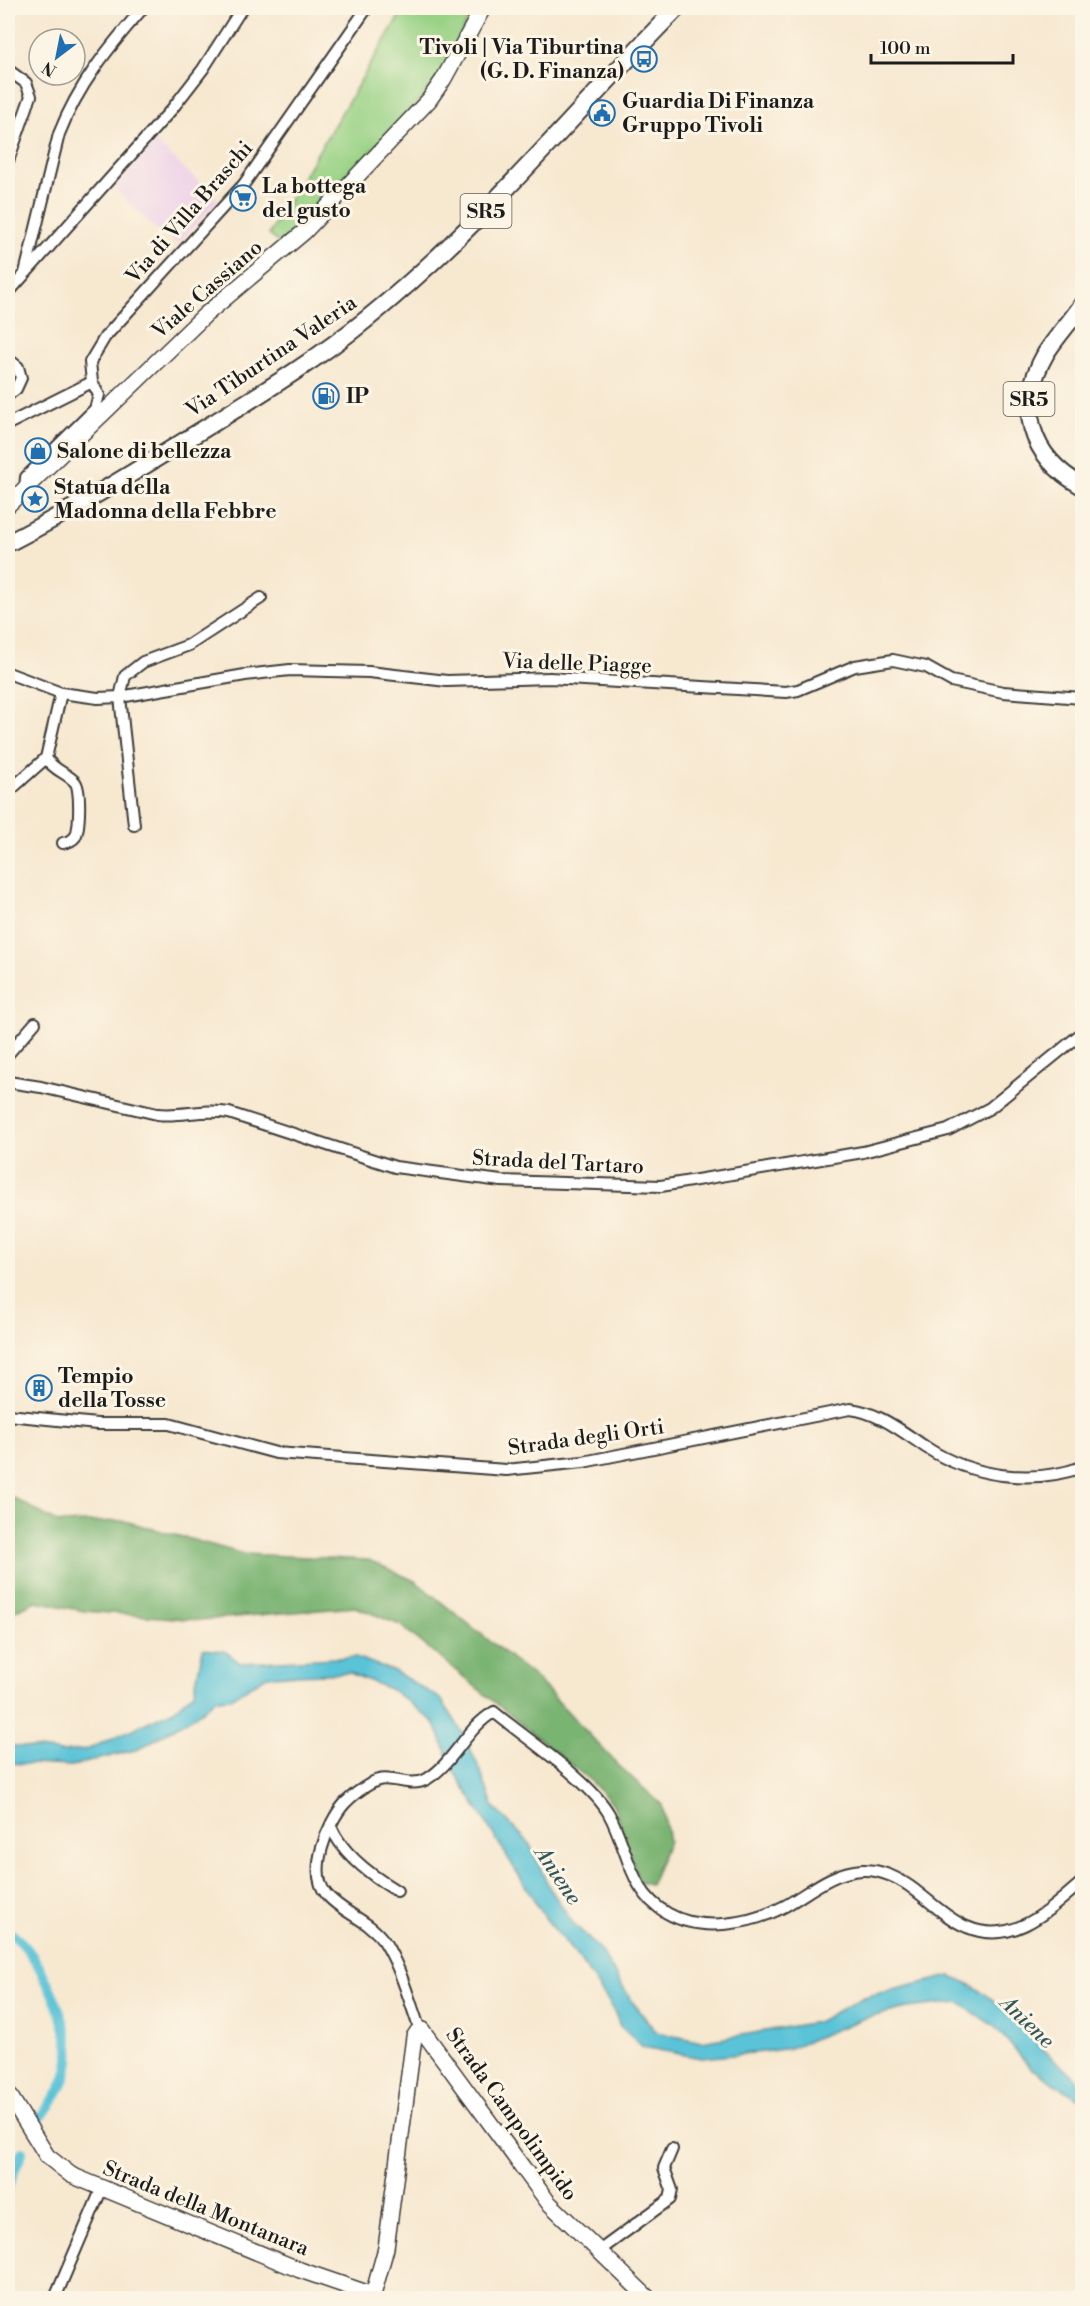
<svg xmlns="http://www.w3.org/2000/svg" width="1090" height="2306" viewBox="0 0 1090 2306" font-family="'Libre Bodoni',serif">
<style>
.built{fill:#edd1e9}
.green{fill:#99d285;stroke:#5a7750;stroke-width:1.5}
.forest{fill:#7ab472;stroke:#4b6847;stroke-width:1.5}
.water{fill:#5ac3d7;stroke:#3b707a;stroke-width:1.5}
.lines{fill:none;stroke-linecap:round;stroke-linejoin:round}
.canal{stroke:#5ac3d7;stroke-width:10}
.street-casing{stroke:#3d3b37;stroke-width:14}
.secondary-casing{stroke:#3d3b37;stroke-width:18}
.primary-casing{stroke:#3d3b37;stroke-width:20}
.street{stroke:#fff;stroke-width:10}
.secondary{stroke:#fff;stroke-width:15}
.primary{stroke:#fff;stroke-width:16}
.labels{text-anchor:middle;stroke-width:6;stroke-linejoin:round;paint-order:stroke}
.shield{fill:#fcf5e5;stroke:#5f5d58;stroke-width:1.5}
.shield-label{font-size:20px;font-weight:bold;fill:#1c1c1c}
.poi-label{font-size:21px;font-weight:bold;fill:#1c1c1c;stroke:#fcf5e5;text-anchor:start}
.street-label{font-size:21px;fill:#1c1c1c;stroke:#fcf5e5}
.water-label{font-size:22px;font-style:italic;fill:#32565d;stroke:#fcf5e5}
</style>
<rect width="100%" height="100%" fill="#fcf5e5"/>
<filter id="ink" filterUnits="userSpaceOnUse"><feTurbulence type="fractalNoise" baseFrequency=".0167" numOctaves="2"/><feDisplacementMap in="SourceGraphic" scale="12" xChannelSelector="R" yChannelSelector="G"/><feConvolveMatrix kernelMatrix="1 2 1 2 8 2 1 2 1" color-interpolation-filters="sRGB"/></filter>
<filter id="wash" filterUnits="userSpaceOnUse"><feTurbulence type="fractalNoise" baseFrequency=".008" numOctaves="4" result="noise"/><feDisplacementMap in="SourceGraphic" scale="24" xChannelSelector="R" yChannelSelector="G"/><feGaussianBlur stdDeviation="1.35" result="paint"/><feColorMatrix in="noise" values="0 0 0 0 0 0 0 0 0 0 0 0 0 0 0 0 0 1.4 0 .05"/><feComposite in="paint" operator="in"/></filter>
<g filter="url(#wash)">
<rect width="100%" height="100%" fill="#f7e8d0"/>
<polygon class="built" points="155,141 218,200 178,244 153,226 113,187"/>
<polygon class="green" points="404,8 474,8 435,85 281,246 269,234"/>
<polygon class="forest" points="14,1498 58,1523 125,1521 244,1554 369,1560 415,1581 538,1680 617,1764 662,1805 669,1841 650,1885 639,1882 613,1804 592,1782 400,1625 356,1607 199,1620 84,1611 36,1601 8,1614 8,1499"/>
<path class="water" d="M203 1649 225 1651 240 1663 355 1657 394 1671 441 1699 461 1730 480 1770 493 1806 529 1843 549 1887 572 1922 598 1947 632 2001 656 2032 702 2042 817 2022 864 1997 950 1976C988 1987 1017 2022 1044 2050 1056 2062 1070 2072 1082 2084V2101L1032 2069 995 2027 958 2002 907 2008 862 2019 790 2048 763 2052 701 2058 643 2047 620 2026 613 2008 579 1959 546 1919 454 1771 434 1722 392 1690 350 1673 267 1676 231 1698 215 1699 201 1712 139 1749 72 1766 8 1763V1745L62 1752 89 1749 174 1710 194 1692Z"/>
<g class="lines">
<g class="canal">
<path d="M8 1932C37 1947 65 2016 69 2048 70 2055 68 2067 66 2075 60 2094 46 2110 34 2126"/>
<polyline points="8,2186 22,2152"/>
</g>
</g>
</g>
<g filter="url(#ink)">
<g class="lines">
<g class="street-casing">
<g id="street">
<polyline points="8,70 26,83 31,96 8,161"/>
<path d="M25 273 59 134C78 85 109 47 143 8"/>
<polyline points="8,293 172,109 203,69 242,8"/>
<polyline points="8,359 18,367 21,378 16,389 8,395"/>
<polyline points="92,382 90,362 105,337 244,184 367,8"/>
<polyline points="8,424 92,382 99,395 95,409 26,477 25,491"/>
<polyline points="8,673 61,693 98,698 120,697 245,675 290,670 369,672 447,681 550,678 786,692 798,690 855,666 893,660 926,667 951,681 1003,692 1082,698"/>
<path d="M46 758C54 771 66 772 75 782 81 788 80 829 75 837 72 841 68 842 63 843"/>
<polyline points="46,758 61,693"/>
<polyline points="8,792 46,758"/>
<polyline points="134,825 120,697 125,676 143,662 189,645 261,598"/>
<polyline points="8,1054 35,1023"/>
<path d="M8 1082 41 1087 157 1114C182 1117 202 1108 229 1113L395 1167 501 1181 661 1186 863 1152 948 1130 990 1108 1082 1033"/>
<path d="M8 1415 97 1424H169L276 1453 506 1470 583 1462 850 1409C879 1412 904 1433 927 1448 972 1477 1032 1485 1082 1467"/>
<path d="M331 1827C343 1855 372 1876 397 1891"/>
<path d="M420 2030C409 2000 401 1968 384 1941 369 1920 344 1914 327 1895 307 1873 327 1823 345 1803 352 1796 361 1789 370 1784 388 1771 408 1790 427 1779 454 1763 466 1728 494 1712 525 1738 591 1781 609 1814 628 1848 629 1892 667 1913 701 1933 752 1924 785 1906 810 1892 831 1872 862 1870 881 1869 901 1879 916 1891 932 1903 949 1920 967 1927 1013 1947 1050 1909 1082 1882"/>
<polyline points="599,2251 670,2199 672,2190 664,2168 672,2149"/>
<polyline points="55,2298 102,2188"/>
</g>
</g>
<g class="secondary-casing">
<g id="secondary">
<polyline points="8,505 205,315 304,232 429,100 443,80 483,8"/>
<polyline points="8,2093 47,2156 71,2175 300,2270 373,2295 386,2248 414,2037 418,2031 422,2030 548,2202 648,2298"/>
</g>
</g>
<g class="primary-casing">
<g id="primary">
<path d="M1082 305C1071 321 1057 336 1046 353 1015 407 1029 456 1082 486"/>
<path d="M8 543C77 508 141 468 207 427 262 393 318 359 368 318 482 226 574 112 677 8"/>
</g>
</g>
<use href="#street" class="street"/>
<use href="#secondary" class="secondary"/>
<use href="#primary" class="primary"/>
</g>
</g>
<defs>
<g id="bus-ring" transform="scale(1.35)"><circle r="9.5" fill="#fcf5e5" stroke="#1f6fb2" stroke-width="1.5"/><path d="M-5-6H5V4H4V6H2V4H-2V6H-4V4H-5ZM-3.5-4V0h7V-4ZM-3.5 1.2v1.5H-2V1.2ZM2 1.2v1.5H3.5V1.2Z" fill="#1f6fb2"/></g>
<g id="civic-ring" transform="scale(1.35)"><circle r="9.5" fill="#fcf5e5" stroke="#1f6fb2" stroke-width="1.5"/><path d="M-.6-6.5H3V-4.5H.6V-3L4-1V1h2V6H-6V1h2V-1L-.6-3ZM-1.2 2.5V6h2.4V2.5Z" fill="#1f6fb2"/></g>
<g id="supermarket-ring" transform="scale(1.35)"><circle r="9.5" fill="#fcf5e5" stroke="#1f6fb2" stroke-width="1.5"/><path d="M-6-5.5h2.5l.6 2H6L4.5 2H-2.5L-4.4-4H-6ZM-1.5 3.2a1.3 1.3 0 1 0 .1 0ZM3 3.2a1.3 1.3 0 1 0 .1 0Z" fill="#1f6fb2"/></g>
<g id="fuel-ring" transform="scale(1.35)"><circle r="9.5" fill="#fcf5e5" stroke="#1f6fb2" stroke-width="1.5"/><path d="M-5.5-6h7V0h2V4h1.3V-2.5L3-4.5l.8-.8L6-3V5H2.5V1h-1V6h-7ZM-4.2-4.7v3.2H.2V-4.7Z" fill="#1f6fb2"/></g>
<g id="shop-ring" transform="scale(1.35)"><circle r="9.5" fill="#fcf5e5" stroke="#1f6fb2" stroke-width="1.5"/><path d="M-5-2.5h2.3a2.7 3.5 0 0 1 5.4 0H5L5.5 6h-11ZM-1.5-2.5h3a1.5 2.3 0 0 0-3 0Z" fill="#1f6fb2"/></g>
<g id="sight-ring" transform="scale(1.35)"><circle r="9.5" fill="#fcf5e5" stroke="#1f6fb2" stroke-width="1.5"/><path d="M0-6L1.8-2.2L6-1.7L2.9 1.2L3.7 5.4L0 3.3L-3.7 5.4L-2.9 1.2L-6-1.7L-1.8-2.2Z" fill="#1f6fb2"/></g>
<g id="building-ring" transform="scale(1.35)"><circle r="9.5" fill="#fcf5e5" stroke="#1f6fb2" stroke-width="1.5"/><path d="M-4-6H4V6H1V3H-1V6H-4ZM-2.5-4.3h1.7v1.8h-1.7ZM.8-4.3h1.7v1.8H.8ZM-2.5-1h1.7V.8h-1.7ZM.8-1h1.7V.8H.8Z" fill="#1f6fb2"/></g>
</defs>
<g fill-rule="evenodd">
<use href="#bus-ring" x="644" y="59"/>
<use href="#civic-ring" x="602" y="113"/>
<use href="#supermarket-ring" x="243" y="198"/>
<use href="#fuel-ring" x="326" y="396"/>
<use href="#shop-ring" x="38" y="451"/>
<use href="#sight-ring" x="35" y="499"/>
<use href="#building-ring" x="39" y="1388"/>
</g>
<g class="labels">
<g class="shield">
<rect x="460.5" y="194" width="51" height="34" rx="4.5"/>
<rect x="1003.5" y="382" width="51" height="34" rx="4.5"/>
</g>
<g class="shield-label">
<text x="486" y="218">SR5</text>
<text x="1029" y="406">SR5</text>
</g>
<g class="poi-label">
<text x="624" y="54" text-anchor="end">Tivoli | Via Tiburtina<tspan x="624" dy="24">(G. D. Finanza)</tspan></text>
<text x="622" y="108">Guardia Di Finanza<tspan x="622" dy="24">Gruppo Tivoli</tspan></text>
<text x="262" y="193">La bottega<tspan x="262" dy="24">del gusto</tspan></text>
<text x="346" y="403">IP</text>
<text x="57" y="458">Salone di bellezza</text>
<text x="54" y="494">Statua della<tspan x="54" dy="24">Madonna della Febbre</tspan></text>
<text x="58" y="1383">Tempio<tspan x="58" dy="24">della Tosse</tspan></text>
</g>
<g class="street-label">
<text transform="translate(189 212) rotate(-49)" y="7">Via di Villa Braschi</text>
<text transform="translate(207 289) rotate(-41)" y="7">Viale Cassiano</text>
<text transform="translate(271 356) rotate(-34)" y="7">Via Tiburtina Valeria</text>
<text transform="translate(577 663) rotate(2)" y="7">Via delle Piagge</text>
<text transform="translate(558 1162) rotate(3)" y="7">Strada del Tartaro</text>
<text transform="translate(586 1437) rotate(-8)" y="7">Strada degli Orti</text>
<text transform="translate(512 2114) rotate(54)" y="7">Strada Campolimpido</text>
<text transform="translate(206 2208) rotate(22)" y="7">Strada della Montanara</text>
</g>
<g class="water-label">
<text transform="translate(559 1875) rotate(56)" y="8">Aniene</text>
<text transform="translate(1028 2021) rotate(44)" y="8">Aniene</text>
</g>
</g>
<rect width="1090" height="2306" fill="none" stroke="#fcf5e5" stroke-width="30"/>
<g transform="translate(57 57) rotate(212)"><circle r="28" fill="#fcf5e5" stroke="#a29e95" stroke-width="1.5"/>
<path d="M0-4.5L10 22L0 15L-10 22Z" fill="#1f6fb2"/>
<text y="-9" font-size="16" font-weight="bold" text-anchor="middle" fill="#1c1c1c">N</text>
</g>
<path d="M871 54v9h142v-9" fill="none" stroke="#1c1c1c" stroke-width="3"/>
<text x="880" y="54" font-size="18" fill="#1c1c1c" stroke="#fcf5e5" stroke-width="4.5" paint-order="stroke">100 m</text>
</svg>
